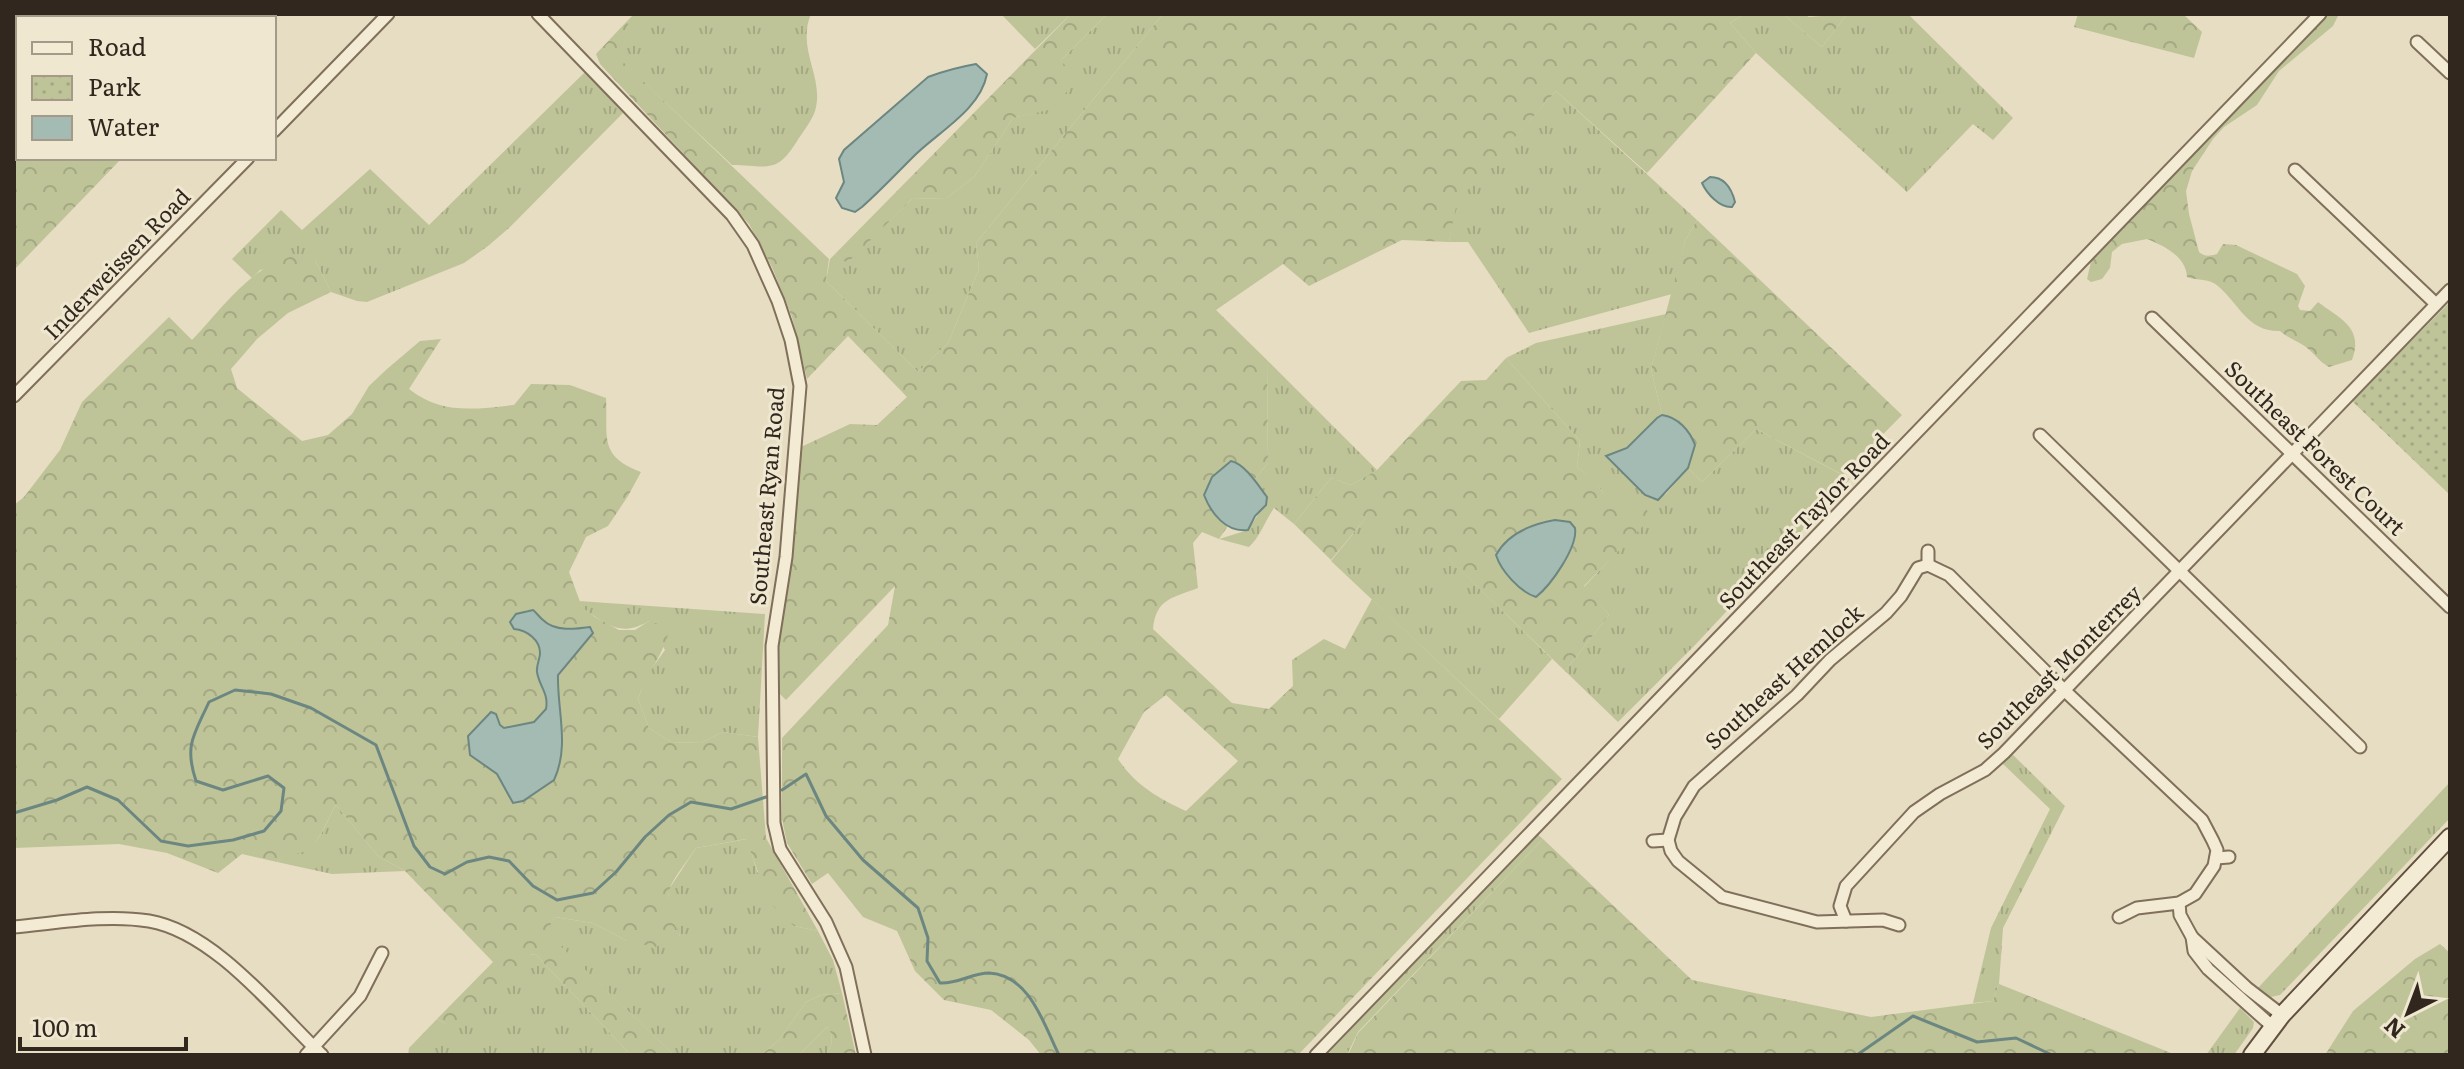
<svg xmlns="http://www.w3.org/2000/svg" width="2464" height="1069" viewBox="0 0 2464 1069" font-family="Literata,serif">
<style>
.grass{fill:url(#grass-tufts)}
.forest{fill:url(#forest-crowns);fill-rule:evenodd}
.park{fill:url(#park-dots)}
.water{fill:#a4bbb4;stroke:#6c8781;stroke-width:2}
.lines{fill:none;stroke-linecap:round;stroke-linejoin:round}
.stream{stroke:#6c8781;stroke-width:3}
.street-casing{stroke:#7f6f5b;stroke-width:15}
.secondary-casing{stroke:#61503f;stroke-width:20}
.street{stroke:#f4ebd4;stroke-width:11}
.secondary{stroke:#f4ebd4;stroke-width:16}
.labels{text-anchor:middle;stroke-width:6;stroke-linejoin:round;paint-order:stroke}
.street-label{font-size:22px;fill:#31271e;stroke:#f0e7d0}
</style>
<defs>
<pattern id="grass-tufts" width="24" height="20" patternUnits="userSpaceOnUse" patternTransform="scale(2)"><rect width="24" height="20" fill="#bec498"/><path d="M3 7l-1-3M5 7V3M7 7l1-3M15 17l-1-3M17 17v-4M19 17l1-3" fill="none" stroke="#a4a883"/></pattern>
<pattern id="forest-crowns" width="20" height="18" patternUnits="userSpaceOnUse" patternTransform="scale(2)"><rect width="20" height="18" fill="#bec498"/><path d="M2 6a3 3 0 1 1 6 0M12 15a3 3 0 1 1 6 0" fill="none" stroke="#a4a883"/></pattern>
<pattern id="park-dots" width="8" height="8" patternUnits="userSpaceOnUse" patternTransform="scale(2)"><rect width="8" height="8" fill="#bec498"/><path d="M2 2h.1M6 6h.1" fill="none" stroke="#a4a883" stroke-width="1.8" stroke-linecap="round"/></pattern>
</defs>
<rect width="100%" height="100%" fill="#e7ddc2"/>
<g class="grass">
<path d="M634 14H811C796 49 825 78 815 111 812 120 805 129 799 138 777 174 771 166 732 165L620 60 629 19Z"/>
<polygon points="1001,14 1071,14 1035,49"/>
<polygon points="1107,14 1163,14 976,243 979,269 948,343 918,372 826,281 830,259 835,254 847,262 912,199 947,198 975,176 1013,118 1053,108 1061,60"/>
<polygon points="1783,14 1822,47 1847,14 1908,14 2013,118 1993,140 1973,124 1907,192 1756,53 1730,23 1743,15"/>
<polygon points="585,72 623,113 509,228 488,246 464,263 367,302 357,301 331,292 315,260 260,270 252,278 232,259 281,210 302,230 370,169 429,225"/>
<polygon points="1556,91 1697,220 1685,241 1672,294 1529,333 1468,242 1449,242 1456,202"/>
<path d="M1666 314 1651 369 1662 415 1656 418 1613 461 1652 499 1666 494 1688 468 1702 482 1756 429 1850 479 1696 644 1618 722 1565 671 1609 615 1584 587 1613 556C1610 512 1615 495 1577 467L1580 441 1506 358 1536 343Z"/>
<path d="M1267 360 1377 470 1351 485 1331 478 1294 524 1274 508C1265 521 1260 537 1249 547L1219 539 1248 530C1255 519 1262 510 1267 497L1253 481 1268 463Z"/>
<polygon points="1400,511 1552,659 1499,719 1331,561 1365,519"/>
<path d="M579 601 765 614 758 737 723 732 701 743 671 742 649 728 638 699 647 675 665 650 649 621C620 638 607 624 582 608Z"/>
<polygon points="2010,752 2065,806 2003,928 1999,984 1993,1001 1973,1003 1991,928 2050,809 2002,763"/>
<polygon points="2450,782 2450,818 2280,995 2271,997 2257,989"/>
<path d="M336 805 378 856 405 871 332 874 277 862 286 854C319 853 321 831 336 805Z"/>
<polygon points="1536,833 1543,839 1358,1032 1347,1055 1327,1055"/>
<polygon points="747,839 757,871 794,926 818,931 833,960 842,993 821,995 806,1002 779,1040 761,1055 674,1055 545,932 555,917 593,923 627,941 680,936 667,908 669,889 696,848"/>
<polygon points="535,954 631,1055 408,1055 409,1048 437,1019 446,1024 523,956"/>
<polygon points="2240,1008 2254,1022 2253,1028 2234,1055 2206,1055"/>
<polygon points="827,1027 832,1033 831,1046 826,1055 799,1055"/>
</g>
<g class="forest">
<polygon points="14,14 167,14 163,18 18,18 18,158 122,158 14,270"/>
<polygon points="1071,14 1107,14 1061,60 1076,80 1053,109 1013,118 975,176 947,198 912,199 847,263 835,254"/>
<path d="M1163 14H1750L1743 15 1730 23 1756 53 1647 173 1556 91 1457 202 1449 242 1402 240 1309 286 1283 264 1216 310 1267 360 1268 463 1253 481 1244 469 1212 477 1204 495 1217 517 1228 526 1219 539 1202 532 1193 543 1198 588C1173 598 1156 598 1153 629L1232 703 1269 709 1293 686 1292 660 1324 639 1345 649 1372 599 1562 779 1298 1055H1041L1029 1040 991 1010 944 1000 915 971 897 931 863 917 828 873 812 884 787 843 782 819V738L888 625 895 586 786 700 779 693V634L801 447 850 424 877 425 907 397 848 336 807 379 792 317 772 267 749 224 600 64 596 54 629 19 621 60 829 259 826 281 918 372 948 343 979 269 976 243ZM1166 695 1238 761 1186 811C1158 798 1135 785 1118 759L1144 712Z"/>
<polygon points="1783,14 1804,14 1809,17 1847,14 1822,47"/>
<polygon points="2078,14 2183,14 2202,32 2194,58 2074,27"/>
<path d="M2329 14H2339L2333 26 2279 71 2257 105 2224 127 2213 139 2192 171 2186 191 2189 214 2199 252C2205 257 2209 256 2217 254L2223 244 2236 245 2297 274 2305 286 2298 306 2300 310 2310 311 2318 302C2340 319 2364 327 2352 360L2329 367C2318 361 2313 351 2303 345 2295 340 2288 338 2280 331 2248 332 2239 304 2218 286 2209 278 2198 281 2187 277 2186 256 2164 246 2147 239L2122 244 2112 252 2110 268 2102 279 2091 282 2087 279 2092 257 2110 237 2131 219 2175 170Z"/>
<polygon points="1697,220 1902,415 1843,475 1756,429 1702,482 1688,468 1695,445 1668,416 1662,415 1651,369 1685,241"/>
<path d="M295 256 315 260 331 292 288 313 257 339 231 369 237 388 302 441 328 435 352 414 369 386 387 369 420 341 441 339 409 389C442 415 474 409 514 405L531 384 570 385 606 398C608 437 598 456 641 472L628 496 608 526 586 537 569 572 582 607 595 617 619 630H635L649 621 670 628C663 656 648 671 638 699L649 728 671 742 701 743 723 732 758 737 766 838 818 931 794 926 769 902 746 839 696 848C669 888 658 889 680 936L655 947 627 941 593 923 555 917 546 932 674 1055H631L535 954C515 957 520 965 512 979 506 990 468 1014 457 1023L446 1024 437 1019 493 962 405 871 378 856 336 805C328 818 320 842 307 850 295 857 289 851 277 862L242 854 218 873 167 853 119 844 14 848V505L24 497 60 450 82 402 169 317 192 340C222 309 252 264 295 256ZM529 610C537 613 538 617 544 622 557 632 575 629 590 627L593 630 590 638 558 675C557 710 570 746 554 780L523 801 513 803 497 774 470 755 468 736 491 712 496 714 500 725 504 728 534 722 546 709C549 693 540 681 539 665 538 657 543 649 536 641 531 634 523 630 515 629L510 622 516 614Z"/>
<path d="M1506 358 1580 441 1577 467 1593 479 1610 503 1647 509 1649 520 1584 586 1609 615 1565 671 1400 512 1380 531 1365 519 1331 560 1294 524 1331 478 1351 485 1377 470 1461 381 1486 380ZM1555 520 1576 533 1550 584 1498 551C1511 533 1534 523 1555 520Z"/>
<polygon points="1543,839 1692,980 1871,1017 1993,1001 1999,984 2176,1055 1348,1055 1358,1033"/>
<polygon points="2440,944 2450,953 2450,1055 2325,1055 2353,1011 2415,959"/>
<polygon points="842,993 856,1055 826,1055 831,1046 832,1034 827,1027 799,1055 761,1055 779,1040 806,1002 821,995"/>
</g>
<polygon class="park" points="2450,302 2450,495 2352,401"/>
<g class="water">
<path d="M976 64 987 74C980 111 936 133 912 158 896 174 880 191 862 207L855 212 842 208 836 198 844 182 839 159 844 150 928 77C944 71 959 67 976 64Z"/>
<path d="M1710 177C1725 177 1732 190 1735 202L1732 207C1720 208 1707 194 1702 183Z"/>
<path d="M1662 415C1678 417 1690 431 1695 445L1688 468 1658 500 1645 495 1606 456 1627 448 1657 418Z"/>
<path d="M1231 461C1245 464 1258 485 1267 497L1266 505 1255 516 1248 530C1226 533 1211 513 1204 495L1212 477Z"/>
<path d="M1555 520 1570 522 1575 528C1578 547 1551 585 1536 597 1520 592 1501 571 1496 555 1508 533 1532 524 1555 520Z"/>
<path d="M533 610C537 613 539 617 543 620 555 632 576 629 590 627L593 633 558 675C557 710 570 746 554 780L523 801 513 803 497 774 470 755 468 736 491 712 496 714 500 725 504 728 534 722 546 709C549 693 539 686 537 672 536 666 540 659 540 653 540 640 527 630 514 629L510 622 516 614Z"/>
</g>
<g class="lines">
<g class="stream">
<path d="M782 790 806 774 826 816 863 860 918 908 928 938 927 961 940 983C958 984 972 973 989 973 1030 975 1044 1025 1059 1055"/>
<path d="M14 813 57 800 87 787 118 800 161 841 188 846 233 840 264 831 281 811 284 788 268 776 223 790 196 781C184 745 194 735 209 702L235 690 271 694 311 708 376 745 414 846 430 867 445 874 467 862 489 857 509 861 533 886 557 900 593 893 616 872 645 837 669 815 691 802 731 809 766 797"/>
<polyline points="1857,1055 1913,1016 1977,1042 2016,1038 2052,1055"/>
</g>
<g class="street-casing">
<g id="street">
<polyline points="538,14 732,215 753,245 778,301 791,340 800,386 786,557 772,646 774,823 780,849 826,922 846,967 865,1055"/>
<polyline points="2417,42 2450,73"/>
<polyline points="274,131 388,14"/>
<polyline points="2295,170 2436,304"/>
<polyline points="2152,318 2450,607"/>
<polyline points="14,396 248,158"/>
<polyline points="2040,435 2360,747"/>
<polyline points="1928,551 1928,565"/>
<polyline points="1928,565 1949,575 2064,690 2202,820 2213,841 2217,850 2214,866 2195,894 2179,903 2137,908 2119,917"/>
<polyline points="1668,840 1675,817 1694,786 1797,695 1830,660 1886,613 1901,596 1918,568 1928,565"/>
<polyline points="1668,840 1671,851 1678,861 1722,897 1817,922 1883,920 1899,925"/>
<polyline points="1653,841 1668,840"/>
<polyline points="2216,858 2229,857"/>
<polyline points="2179,903 2180,915 2192,937 2194,951 2208,969 2273,1027"/>
<polyline points="1846,921 1840,906 1846,886 1914,812 1940,794 1985,770 2004,753 2450,290"/>
<path d="M14 927C58 923 106 914 149 921 214 932 275 1010 322 1055"/>
<polyline points="2192,937 2247,988 2282,1015"/>
<polyline points="306,1055 360,996 382,953"/>
<polyline points="1316,1055 2320,14"/>
</g>
</g>
<g class="secondary-casing">
<polyline id="secondary" points="2252,1055 2282,1015 2450,837"/>
</g>
<use href="#street" class="street"/>
<use href="#secondary" class="secondary"/>
</g>
<g class="labels">
<g class="street-label">
<text transform="translate(117 264) rotate(-46)" y="8">Inderweissen Road</text>
<text transform="translate(2315 448) rotate(44)" y="8">Southeast Forest Court</text>
<text transform="translate(767 496) rotate(-85)" y="8">Southeast Ryan Road</text>
<text transform="translate(1804 521) rotate(-46)" y="8">Southeast Taylor Road</text>
<text transform="translate(2059 667) rotate(-45)" y="8">Southeast Monterrey</text>
<text transform="translate(1784 677) rotate(-42)" y="8">Southeast Hemlock</text>
</g>
</g>
<rect width="2464" height="1069" fill="none" stroke="#31271e" stroke-width="32"/>
<rect x="16" y="16" width="260" height="144" fill="#f0e7d0" stroke="#a49a89" stroke-width="2"/>
<rect x="32" y="42" width="40" height="12" fill="#f4ebd4" stroke="#a49a89" stroke-width="2"/>
<text x="88" y="56" font-size="24" fill="#31271e">Road</text>
<rect x="32" y="76" width="40" height="24" fill="url(#park-dots)" stroke="#a49a89" stroke-width="2"/>
<text x="88" y="96" font-size="24" fill="#31271e">Park</text>
<rect x="32" y="116" width="40" height="24" fill="#a4bbb4" stroke="#a49a89" stroke-width="2"/>
<text x="88" y="136" font-size="24" fill="#31271e">Water</text>
<g transform="translate(2408 1013) rotate(222)" stroke="#f0e7d0" stroke-width="6" paint-order="stroke">
<path d="M0-6L14 30L0 20L-14 30Z" fill="#31271e"/>
<text y="-12" font-size="22" font-weight="bold" text-anchor="middle" fill="#31271e">N</text>
</g>
<path d="M20 1037v12h166v-12" fill="none" stroke="#31271e" stroke-width="4"/>
<text x="32" y="1037" font-size="24" fill="#31271e" stroke="#f0e7d0" stroke-width="6" paint-order="stroke">100 m</text>
</svg>
